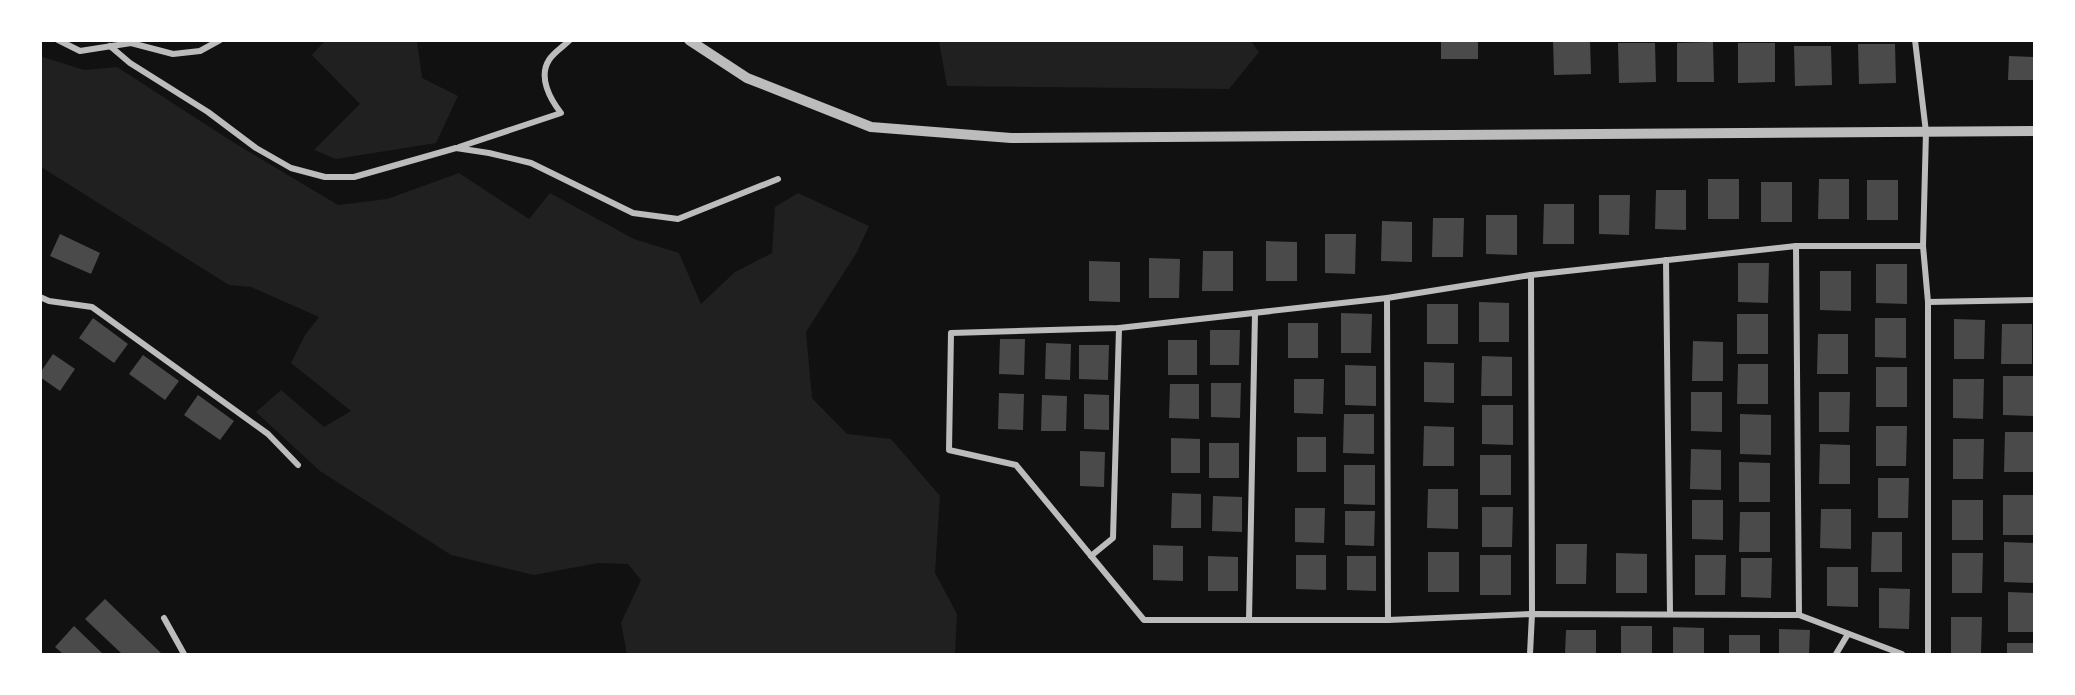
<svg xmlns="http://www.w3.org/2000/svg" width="2075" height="695" viewBox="0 0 2075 695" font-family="Mulish,sans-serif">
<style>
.green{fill:#202020}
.building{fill:#4a4a4a}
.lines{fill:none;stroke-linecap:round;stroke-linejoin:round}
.minor{stroke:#bcbcbc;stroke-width:6}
.tertiary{stroke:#bcbcbc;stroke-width:10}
</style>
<rect width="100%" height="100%" fill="#111"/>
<g class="green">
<polygon points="1250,40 1259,52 1229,89 947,86 939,41"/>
<polygon points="325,41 417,41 422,78 458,96 436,143 336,159 314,150 360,104 312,55"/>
<polygon points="40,56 84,70 117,67 236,144 338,205 387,199 459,173 529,219 550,193 634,239 679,253 701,304 735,272 772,253 775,207 798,193 869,226 857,252 806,332 812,398 847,434 891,439 940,496 935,573 957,614 955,654 627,654 621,623 641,580 628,564 598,563 534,575 451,555 320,471 256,412 281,390 324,427 351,411 291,363 305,335 319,317 251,287 229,285 41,167"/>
</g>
<g class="building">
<rect x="1441" y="40" width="37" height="19"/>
<polygon points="1553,40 1590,40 1591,74 1554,75"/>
<polygon points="1713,42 1714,82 1677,82 1677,43"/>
<polygon points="1618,43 1655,43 1656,82 1619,83"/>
<polygon points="1738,43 1775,43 1775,82 1738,83"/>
<polygon points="1858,44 1895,44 1896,83 1859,84"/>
<polygon points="1794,46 1831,46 1832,85 1795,86"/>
<polygon points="2009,56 2034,57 2034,80 2008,80"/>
<rect x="1708" y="179" width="31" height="40"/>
<polygon points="1819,179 1849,179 1849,219 1818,219"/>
<rect x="1867" y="180" width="31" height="40"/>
<rect x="1761" y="182" width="31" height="40"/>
<polygon points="1656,190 1686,190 1686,230 1655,229"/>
<polygon points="1599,195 1630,195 1629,235 1599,234"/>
<polygon points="1544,204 1574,204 1574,244 1543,244"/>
<polygon points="1486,215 1517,215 1517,255 1486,254"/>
<polygon points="1433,218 1464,218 1463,257 1432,257"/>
<polygon points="1382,221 1412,222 1412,262 1381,261"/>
<polygon points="60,234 100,253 91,274 50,256"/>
<polygon points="1325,234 1356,234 1355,274 1325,273"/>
<polygon points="1266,241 1297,242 1297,281 1266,281"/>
<polygon points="1203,251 1233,251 1233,291 1202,291"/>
<polygon points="1149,258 1180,259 1179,298 1149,298"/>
<polygon points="1089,261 1120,262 1120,302 1089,301"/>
<polygon points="1738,263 1769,263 1768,303 1738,302"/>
<polygon points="1876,264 1907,264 1907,304 1876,303"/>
<polygon points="1820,271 1851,271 1851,311 1820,310"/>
<polygon points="1479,302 1509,303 1509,342 1479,342"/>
<rect x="1427" y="304" width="31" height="40"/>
<polygon points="1341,313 1372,314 1371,353 1341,353"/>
<rect x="1737" y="314" width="31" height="40"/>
<polygon points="93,318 128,344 114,363 79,338"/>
<polygon points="1875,318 1906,318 1906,358 1875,357"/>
<polygon points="1954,319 1985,320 1984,359 1954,359"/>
<rect x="1288" y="323" width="30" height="35"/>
<polygon points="2002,324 2032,324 2032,364 2001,364"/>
<polygon points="1210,330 1240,330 1239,365 1210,365"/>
<polygon points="1818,334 1848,334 1848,374 1817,374"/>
<polygon points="1000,339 1025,339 1024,375 999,374"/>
<rect x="1168" y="340" width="29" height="35"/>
<polygon points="1693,341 1723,342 1723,381 1692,381"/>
<polygon points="1046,343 1071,344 1070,380 1045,379"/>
<polygon points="1079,345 1109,345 1108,380 1079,379"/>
<polygon points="53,354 75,369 60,391 40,377 40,373"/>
<polygon points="143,355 179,381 165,400 129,374"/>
<polygon points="1482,356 1512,357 1512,396 1481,396"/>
<polygon points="1424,362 1454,363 1454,403 1424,402"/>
<polygon points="1738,364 1768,364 1768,404 1737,404"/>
<polygon points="1345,365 1376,366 1376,406 1345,405"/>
<rect x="1876" y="367" width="31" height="40"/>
<polygon points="2003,376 2034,376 2033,416 2003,415"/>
<polygon points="1294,379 1324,379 1323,414 1294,413"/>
<polygon points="1953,379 1984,379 1983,419 1953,418"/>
<polygon points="1211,383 1241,383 1240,418 1211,417"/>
<polygon points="1170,384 1199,384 1199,419 1169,418"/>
<polygon points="1691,392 1722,392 1722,432 1691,431"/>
<polygon points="1819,392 1850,392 1849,432 1819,432"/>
<polygon points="999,393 1024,394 1023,430 998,429"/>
<polygon points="1084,394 1109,395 1109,430 1084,429"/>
<polygon points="198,395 234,421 220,440 184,415"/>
<polygon points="1042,395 1067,396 1066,431 1041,431"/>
<polygon points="1482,405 1513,405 1513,445 1482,444"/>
<polygon points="1344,414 1374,414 1374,454 1343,453"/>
<polygon points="1740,414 1771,415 1771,455 1740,454"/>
<polygon points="1424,426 1454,427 1454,466 1423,466"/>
<polygon points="1876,426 1907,426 1906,466 1876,466"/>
<polygon points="2005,432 2034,432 2034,472 2004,472"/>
<rect x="1297" y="437" width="29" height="35"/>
<polygon points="1171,438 1200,439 1200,473 1171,473"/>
<polygon points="1953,439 1984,439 1983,479 1953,479"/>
<rect x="1209" y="443" width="30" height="35"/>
<polygon points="1820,444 1850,445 1850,484 1819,484"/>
<polygon points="1691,449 1721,450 1721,490 1690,489"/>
<polygon points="1080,451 1105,452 1104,487 1080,486"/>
<rect x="1480" y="455" width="31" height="40"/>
<polygon points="1739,462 1770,463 1770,502 1739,502"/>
<polygon points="1344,465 1375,465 1375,505 1344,504"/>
<polygon points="1878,478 1909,478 1908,518 1878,518"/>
<polygon points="1428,489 1458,489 1458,529 1427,528"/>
<polygon points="1172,493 1201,494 1201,528 1171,528"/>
<polygon points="2003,495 2034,495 2033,535 2003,535"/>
<polygon points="1213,496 1242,497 1242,532 1212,531"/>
<polygon points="1692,500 1723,500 1723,540 1692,539"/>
<rect x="1952" y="500" width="31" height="40"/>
<polygon points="1482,507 1513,507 1512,547 1482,547"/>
<polygon points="1295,508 1325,508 1324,543 1295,542"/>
<polygon points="1821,509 1851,509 1851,549 1820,548"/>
<polygon points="1345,511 1375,511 1374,546 1345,545"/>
<polygon points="1740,512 1770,512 1770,552 1739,552"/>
<polygon points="1872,532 1902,532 1902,572 1871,572"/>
<polygon points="2004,542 2034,543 2034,583 2004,582"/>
<polygon points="1556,544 1587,544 1586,584 1556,584"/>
<polygon points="1153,545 1183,546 1183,581 1153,580"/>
<rect x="1428" y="552" width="31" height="40"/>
<polygon points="1616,553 1647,554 1647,593 1616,593"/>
<polygon points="1952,553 1983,553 1982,593 1952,593"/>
<polygon points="1296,555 1326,555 1326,590 1296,589"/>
<rect x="1480" y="555" width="31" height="40"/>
<polygon points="1695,555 1726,555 1725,595 1695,595"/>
<polygon points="1208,556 1238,557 1238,591 1208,591"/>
<polygon points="1347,556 1376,556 1376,591 1347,590"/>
<polygon points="1741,558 1772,558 1771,598 1741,597"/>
<polygon points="1827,567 1858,567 1858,607 1827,606"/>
<polygon points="1879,588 1910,589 1909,629 1879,628"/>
<polygon points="2008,592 2034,593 2034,632 2008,632"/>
<polygon points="105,599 162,654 122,654 85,619"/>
<polygon points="1951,617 1982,617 1981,654 1951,654"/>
<polygon points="74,626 103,654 63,654 55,647"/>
<rect x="1621" y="626" width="31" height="28"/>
<polygon points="1673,627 1704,628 1704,654 1673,654"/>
<polygon points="1779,629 1810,630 1809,654 1779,654"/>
<polygon points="1566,630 1596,630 1596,654 1565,654"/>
<rect x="1729" y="635" width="31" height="19"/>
<rect x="2007" y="643" width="27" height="11"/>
</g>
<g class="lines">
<g class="minor">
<polyline points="58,40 80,51 131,43 173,54 200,51 220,40"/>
<polyline points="1915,40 1926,132 1923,246 1928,302 1928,654"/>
<polyline points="110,46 130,63 208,112 256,148 291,168 325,177 354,177 456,148 489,153 531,163 633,213 678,219 778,179"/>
<path d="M459 147 561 113C550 99 538 77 549 60 553 53 564 46 570 40"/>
<polyline points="1796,246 1799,615"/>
<polyline points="1666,260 1670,613"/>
<polyline points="40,297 49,301 92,307 268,434 298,465"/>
<polyline points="1387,298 1388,620"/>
<polyline points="1928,302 2034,300"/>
<polyline points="1091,556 1113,538 1119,328"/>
<polyline points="164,618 184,654"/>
<polyline points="1249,620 1255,313"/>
<polyline points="1530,654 1532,614 1531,275"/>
<polyline points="1836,654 1848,634"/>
<polyline points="1902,654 1799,615 1532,614 1388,620 1144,620 1016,465 949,450 951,333 1119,328 1387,298 1531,275 1796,246 1923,246"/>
</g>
<polyline class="tertiary" points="689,40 747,78 871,127 1011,138 2034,131"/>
</g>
<rect width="2075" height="695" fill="none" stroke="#ffffff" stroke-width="84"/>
</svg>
